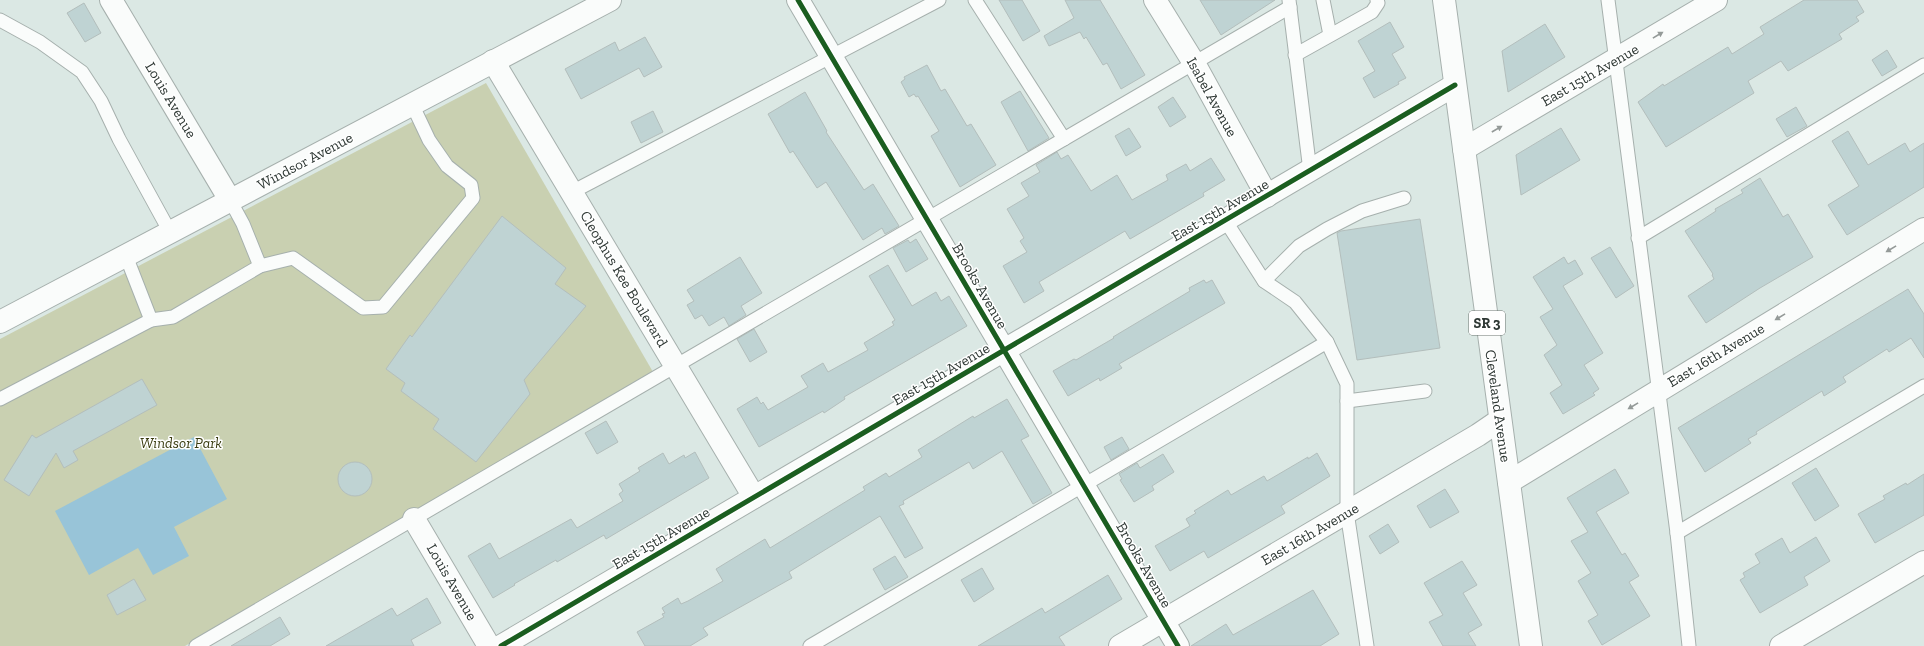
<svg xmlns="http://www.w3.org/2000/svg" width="1924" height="646" viewBox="0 0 1924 646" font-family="'Zilla Slab',serif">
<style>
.green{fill:#c9d0b1}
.water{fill:#98c4d8}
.building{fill:#bfd3d3;stroke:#b3bebc}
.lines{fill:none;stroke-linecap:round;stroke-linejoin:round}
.lane-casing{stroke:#a6b0ad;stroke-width:15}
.street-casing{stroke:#a6b0ad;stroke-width:24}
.secondary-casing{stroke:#a6b0ad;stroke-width:24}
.primary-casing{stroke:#a6b0ad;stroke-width:24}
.lane{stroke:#fafcfb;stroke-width:13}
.street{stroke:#fafcfb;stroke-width:22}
.secondary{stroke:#fafcfb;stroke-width:22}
.primary{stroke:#fafcfb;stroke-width:22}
.cycleway-casing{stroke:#fff;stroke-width:8}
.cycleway{stroke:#1b5e20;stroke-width:5}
.oneway{fill:#949a98}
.labels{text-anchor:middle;stroke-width:3;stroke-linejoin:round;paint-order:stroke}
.shield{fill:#fff;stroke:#6d7471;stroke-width:1}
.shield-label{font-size:14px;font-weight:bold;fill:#2e3834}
.street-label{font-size:15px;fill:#2e3834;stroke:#fff}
.park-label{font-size:15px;font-style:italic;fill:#3a3c10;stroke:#fff}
</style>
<rect width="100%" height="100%" fill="#dbe8e4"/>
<polygon class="green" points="486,83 653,372 185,646 0,646 0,339"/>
<polygon class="water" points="194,437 227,499 174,527 189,556 153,575 138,548 89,575 55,511"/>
<g class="building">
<polygon points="999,0 1022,0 1040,31 1023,41"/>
<polygon points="1065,0 1100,0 1145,75 1121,89 1107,63 1103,65 1086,37 1084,39 1080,32 1049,46 1044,36 1074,18"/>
<polygon points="1200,0 1275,0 1221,35"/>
<polygon points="1804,0 1857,0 1864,12 1856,17 1859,21 1839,34 1842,39 1788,71 1781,61 1748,81 1754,93 1666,147 1638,102 1663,84 1664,86 1728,47 1732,54 1764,34 1760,27"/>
<polygon points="84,3 101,33 85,42 67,13"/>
<polygon points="1390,22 1404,47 1392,54 1406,78 1398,82 1399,84 1374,98 1363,78 1375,71 1358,41"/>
<polygon points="1545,24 1565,57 1508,92 1502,51"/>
<polygon points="645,37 662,67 644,77 639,68 581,99 565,69 615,42 619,51"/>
<polygon points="1887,50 1897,67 1882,76 1872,60"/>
<polygon points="927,65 941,91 945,89 967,126 971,124 996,165 960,187 931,136 939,131 918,96 916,97 914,94 909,97 901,82 905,79 904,77"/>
<polygon points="1020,91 1049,138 1028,151 1001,102"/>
<polygon points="805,92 827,131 826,132 864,190 873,184 899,226 885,234 882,228 863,240 826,182 817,188 793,151 790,153 768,114"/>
<polygon points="1173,97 1186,117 1170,127 1158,107"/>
<polygon points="1796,107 1807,126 1787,137 1776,119"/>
<polygon points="653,111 663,132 641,143 631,122"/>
<polygon points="1129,128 1141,147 1126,156 1115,136"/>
<polygon points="1561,128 1580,160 1521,195 1516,155"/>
<polygon points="1848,131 1868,165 1905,143 1910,152 1924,143 1924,187 1847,235 1828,205 1859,186 1832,141"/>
<polygon points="1057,152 1061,159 1068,155 1091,191 1117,175 1132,200 1168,180 1166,175 1186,164 1190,171 1211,158 1225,180 1203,193 1204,196 1130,239 1125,231 1039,282 1044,291 1024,303 1003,266 1027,252 1020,241 1024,238 1007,209 1029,196 1021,183 1040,172 1036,165"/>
<polygon points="1760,178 1783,217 1788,214 1813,257 1760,288 1706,323 1688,296 1714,279 1712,275 1713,274 1685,231 1716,211 1715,209 1743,193 1741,190"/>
<polygon points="502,216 566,268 555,284 586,306 524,380 530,394 476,462 433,429 439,419 401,391 405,383 386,369 410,335 412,337"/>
<polygon points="1420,219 1440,348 1357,360 1337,233 1341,231"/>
<polygon points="916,239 928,259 906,272 893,248 908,240 910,243"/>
<polygon points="1610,247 1634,286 1616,298 1591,258"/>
<polygon points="740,257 762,293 741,306 746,315 729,326 724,317 709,326 702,315 695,319 687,305 694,301 687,290"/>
<polygon points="1564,257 1568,264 1575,260 1583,274 1563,286 1603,353 1584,365 1599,389 1593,393 1595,395 1563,414 1550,393 1562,385 1544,355 1557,345 1540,317 1553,309 1533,277"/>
<polygon points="888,265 912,306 936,292 941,301 949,296 967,326 844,397 845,399 824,413 823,411 759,447 737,409 757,397 761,404 763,402 768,410 808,387 801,376 823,363 828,372 868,350 864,343 894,325 892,322 895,320 869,276"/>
<polygon points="1204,280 1206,283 1212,280 1225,303 1119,364 1122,368 1100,381 1099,378 1068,396 1053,371 1074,359 1076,360 1114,338 1113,337 1190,291 1189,288"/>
<polygon points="1908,289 1924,314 1924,358 1911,338 1889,352 1887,349 1843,377 1846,382 1824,396 1822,391 1756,432 1757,434 1748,439 1751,443 1705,472 1678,428"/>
<polygon points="754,329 767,352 750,362 737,339"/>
<polygon points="142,379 157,405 73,451 78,460 64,468 56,453 29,496 4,480 32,435 36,438"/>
<polygon points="1007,399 1029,436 1021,440 1052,493 1033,504 1002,451 973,469 969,462 903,501 904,504 899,506 923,548 905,558 880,516 789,572 792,578 703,628 708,635 690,646 645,646 637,632 664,617 662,614 665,613 662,608 678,598 681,604 688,601 723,581 716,569 765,539 770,548 865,490 863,487 886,473 889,477 922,457 918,450 973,416 974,418"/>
<polygon points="606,421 618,442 597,454 585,433"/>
<polygon points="1122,437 1129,449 1111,460 1104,447"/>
<polygon points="695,452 709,478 606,539 604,535 557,562 556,560 514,584 515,585 493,598 468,556 490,543 499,559 571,519 577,528 623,501 619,494 623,491 619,484 640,471 638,468 663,453 669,464 684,455 685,458"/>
<polygon points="1317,453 1330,476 1281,506 1285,513 1208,558 1204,551 1170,571 1155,546 1190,526 1186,519 1196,513 1194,511 1228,490 1231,495 1264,476 1267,481 1308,457 1308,459"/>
<polygon points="1163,454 1174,472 1152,486 1154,490 1134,502 1120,480 1122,479 1119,474 1137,463 1140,468"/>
<circle cx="355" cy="479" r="17"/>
<polygon points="1816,468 1839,506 1815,521 1792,483"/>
<polygon points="1615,469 1629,493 1596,512 1622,555 1625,553 1639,576 1629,582 1650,616 1602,645 1588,621 1598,615 1578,581 1591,573 1571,541 1588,532 1567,498"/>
<polygon points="1924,474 1924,515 1875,543 1858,514 1885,499 1883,496 1906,483 1907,485"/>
<polygon points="1445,489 1459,512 1430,528 1417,506"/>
<polygon points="1388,524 1399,542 1380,554 1369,536"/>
<polygon points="1816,537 1830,561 1804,577 1808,585 1760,613 1740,580 1745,577 1743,573 1760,563 1755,554 1782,538 1790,553"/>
<polygon points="895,556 908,577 885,590 873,569"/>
<polygon points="1462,561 1477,585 1463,593 1482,625 1468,633 1476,646 1443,646 1429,622 1443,615 1424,583"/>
<polygon points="982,568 994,589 974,602 961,580"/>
<polygon points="1108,575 1122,599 1059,637 1065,646 978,646 1042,608 1045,613"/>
<polygon points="134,579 146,600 117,615 107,595"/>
<polygon points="1313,590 1339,634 1320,646 1191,646 1226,624 1233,635"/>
<polygon points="427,598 441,623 411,640 414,646 326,646 392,608 397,616"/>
<polygon points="280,617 290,634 270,646 231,646"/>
</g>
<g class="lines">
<g class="lane-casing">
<g id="lane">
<polyline points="975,0 1064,139"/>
<polyline points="1289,0 1310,171"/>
<polyline points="1323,0 1330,35"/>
<polyline points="1608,0 1677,533 1689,646"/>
<polyline points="0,20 40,42 82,72 101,101 119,139 170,232"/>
<polyline points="1295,55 1372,12 1378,3 1377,0"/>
<polyline points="572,192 939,0"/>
<polyline points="1225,220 1264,281 1295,302 1327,342 1347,384 1347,512 1367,646"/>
<polyline points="1638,238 1924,65"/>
<polyline points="260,266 293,258 363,308 383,307 473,198 471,185 447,166 429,140 412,104"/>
<polyline points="1264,281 1299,246 1327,229 1362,211 1404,198"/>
<polyline points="151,320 173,317 260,266 243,224 230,200"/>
<polyline points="0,399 151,320 126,256"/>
<polyline points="1347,401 1425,391"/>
<polyline points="1677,533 1924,386"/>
<polyline points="196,646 1290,7"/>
<polyline points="810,646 1327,342"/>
</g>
</g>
<g class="street-casing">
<g id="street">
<polyline points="111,0 230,200"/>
<polyline points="798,0 1178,646"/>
<polyline points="1155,0 1194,63 1267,196"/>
<polyline points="493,61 754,497"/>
<polyline points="1464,149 1716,0"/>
<polyline points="0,322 610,0"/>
<polyline points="1509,482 1924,229"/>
<polyline points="414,519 489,646"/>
<polyline points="501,646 1455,85"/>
<polyline points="1120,646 1478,435 1500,420"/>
</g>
</g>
<g class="secondary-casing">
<polyline id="secondary" points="1781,646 1924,562"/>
</g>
<g class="primary-casing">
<polyline id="primary" points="1444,0 1531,646"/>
</g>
<use href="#lane" class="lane"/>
<use href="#street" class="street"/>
<use href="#secondary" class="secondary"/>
<use href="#primary" class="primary"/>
<g class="cycleway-casing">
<g id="cycleway">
<polyline points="798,0 1178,646"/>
<polyline points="501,646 1455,85"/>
</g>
</g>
<use href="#cycleway" class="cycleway"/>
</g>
<defs><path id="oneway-solid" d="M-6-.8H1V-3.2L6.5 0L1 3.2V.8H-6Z"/></defs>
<g class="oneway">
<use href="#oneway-solid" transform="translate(1658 35) rotate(-31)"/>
<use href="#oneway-solid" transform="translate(1497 129) rotate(-30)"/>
<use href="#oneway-solid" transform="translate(1891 249) rotate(149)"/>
<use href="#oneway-solid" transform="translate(1780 317) rotate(149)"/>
<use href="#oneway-solid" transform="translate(1633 406) rotate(149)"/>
</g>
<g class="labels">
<rect class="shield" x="1469" y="311" width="36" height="24" rx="3"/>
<g class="shield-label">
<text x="1487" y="328">SR 3</text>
</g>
<g class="street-label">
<text transform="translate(1590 75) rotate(-30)" y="5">East 15th Avenue</text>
<text transform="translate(1212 97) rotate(61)" y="5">Isabel Avenue</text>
<text transform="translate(171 100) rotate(59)" y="5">Louis Avenue</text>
<text transform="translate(305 161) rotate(-28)" y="5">Windsor Avenue</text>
<text transform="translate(1220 210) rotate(-30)" y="5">East 15th Avenue</text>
<text transform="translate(624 279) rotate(59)" y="5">Cleophus Kee Boulevard</text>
<text transform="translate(980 286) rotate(60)" y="5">Brooks Avenue</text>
<text transform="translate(1716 355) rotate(-31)" y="5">East 16th Avenue</text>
<text transform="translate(941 374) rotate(-30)" y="5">East 15th Avenue</text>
<text transform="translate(1498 406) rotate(82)" y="5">Cleveland Avenue</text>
<text transform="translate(1310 534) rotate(-30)" y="5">East 16th Avenue</text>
<text transform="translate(661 538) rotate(-30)" y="5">East 15th Avenue</text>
<text transform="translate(1144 565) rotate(60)" y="5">Brooks Avenue</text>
<text transform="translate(452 582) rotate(60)" y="5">Louis Avenue</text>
</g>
<g class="park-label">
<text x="181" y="448">Windsor Park</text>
</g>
</g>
</svg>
